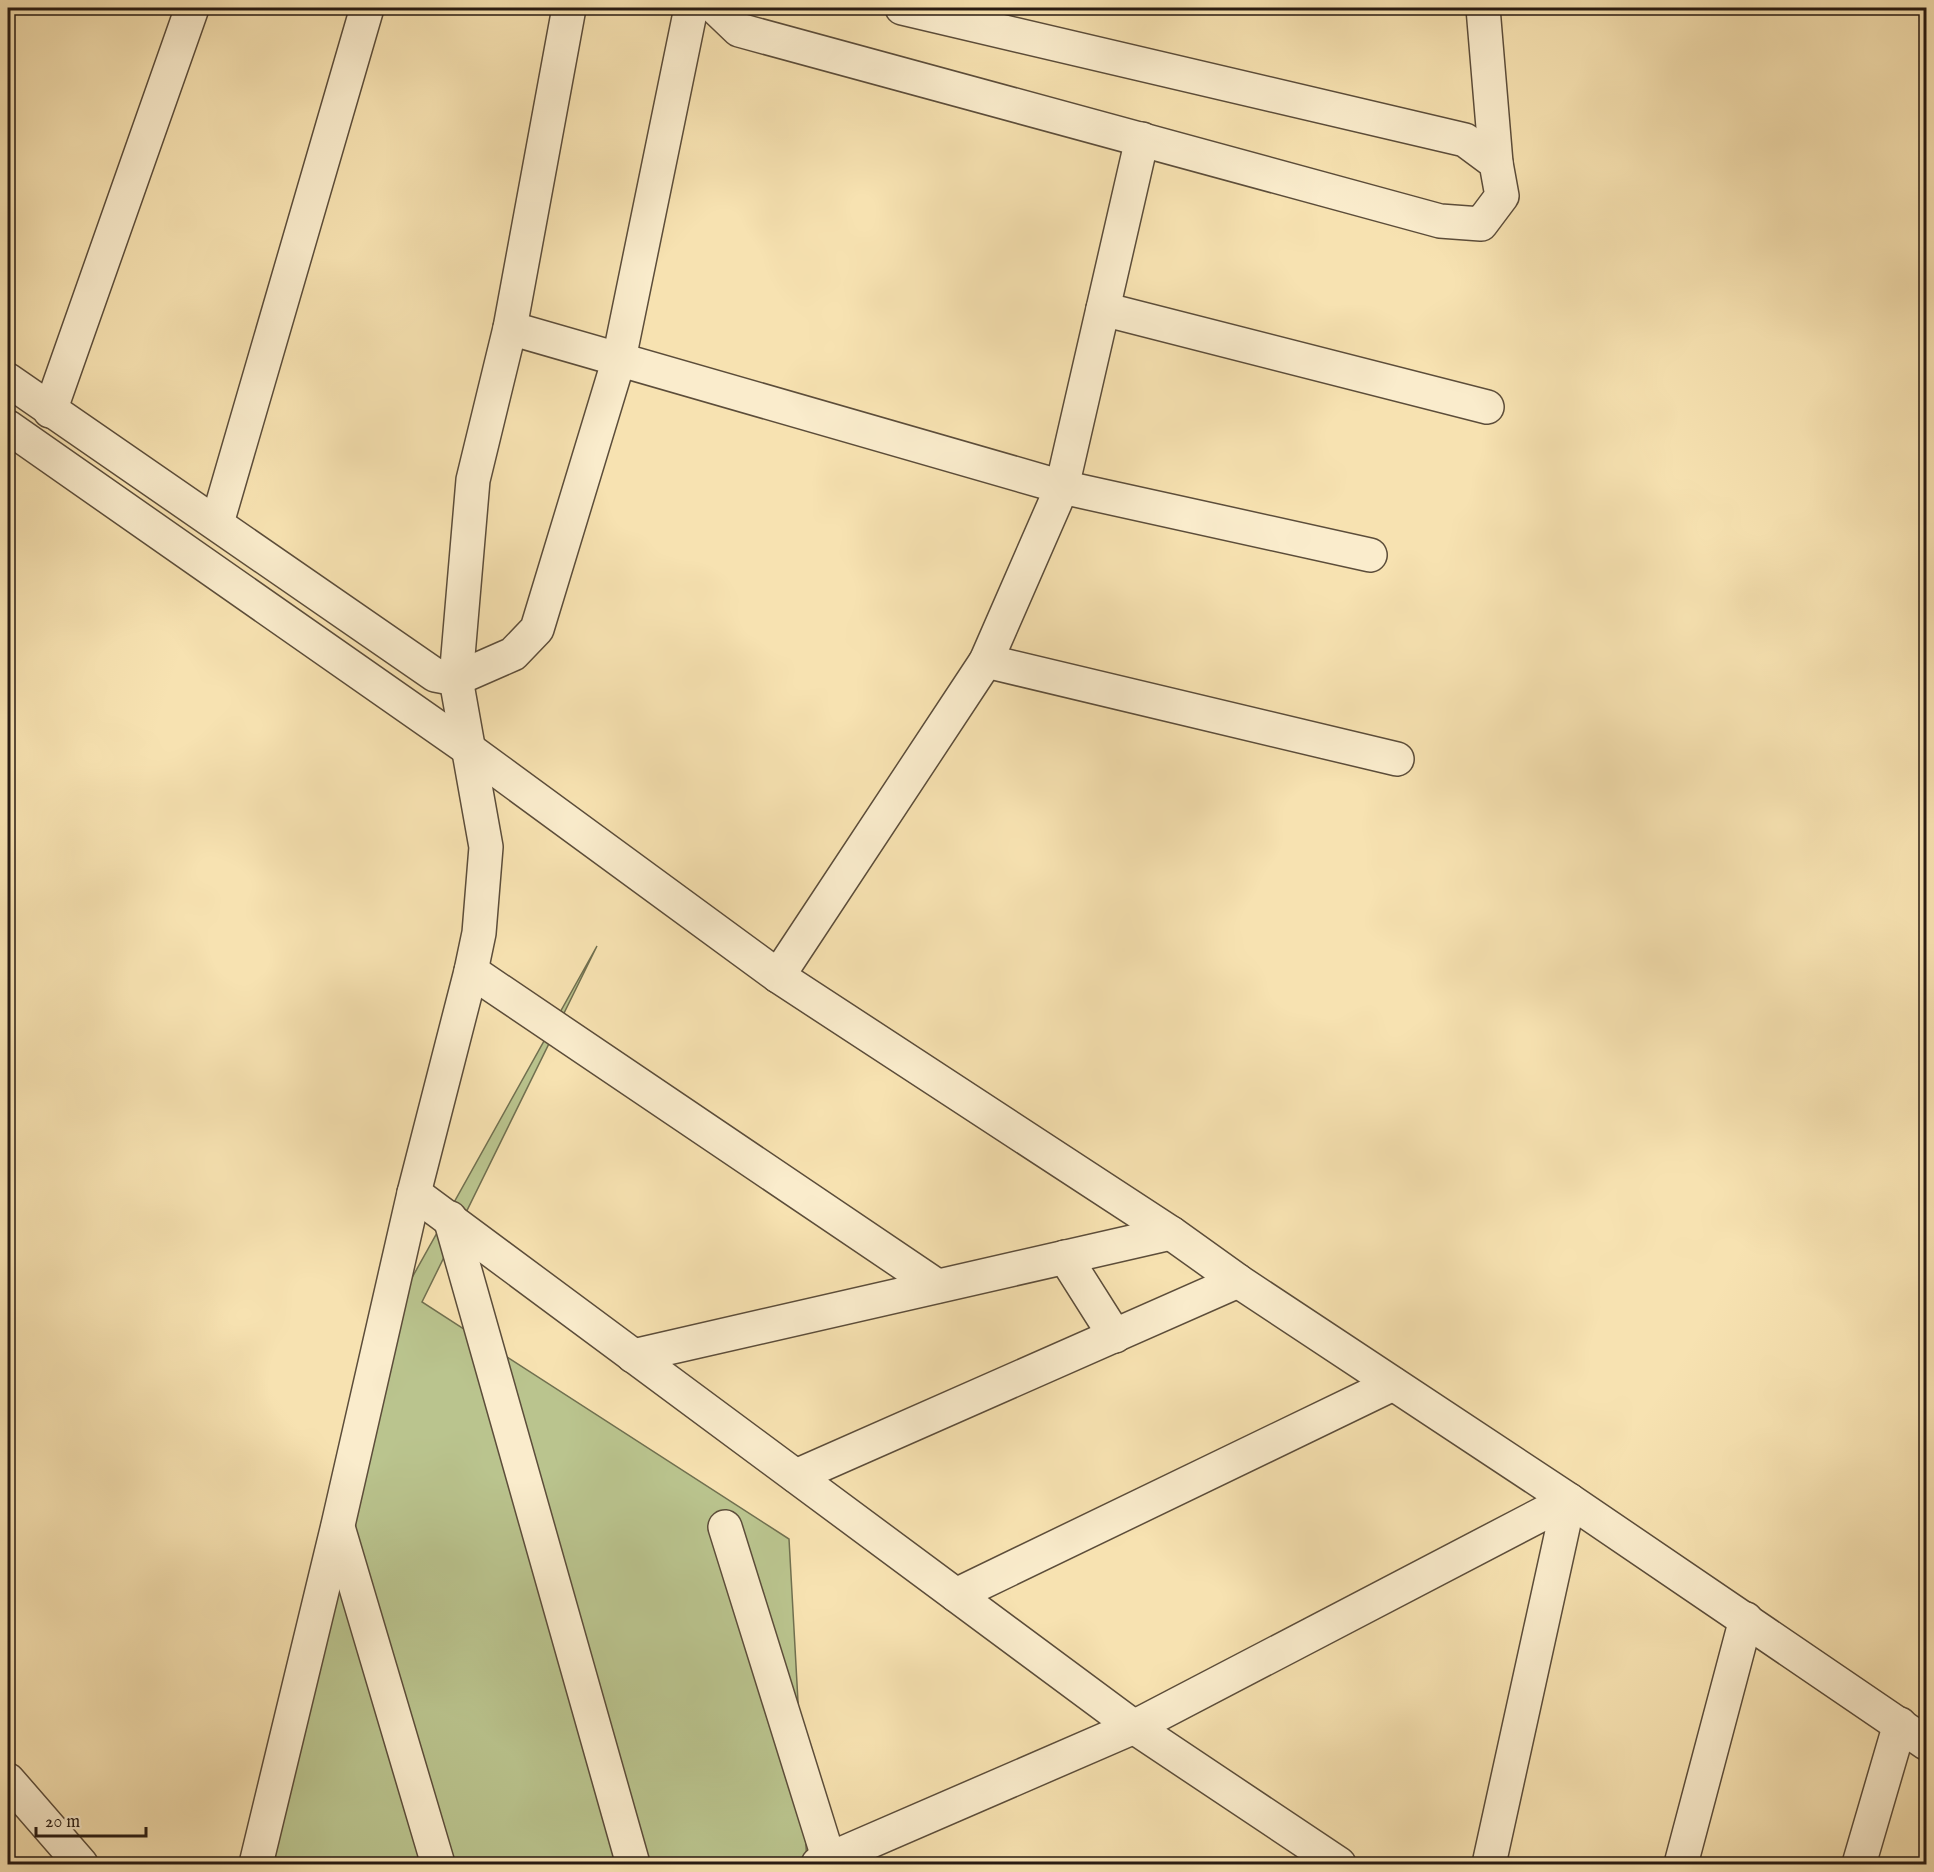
<svg xmlns="http://www.w3.org/2000/svg" width="1934" height="1872" viewBox="0 0 1934 1872" font-family="'IM FELL English',serif">
<style>
.green{fill:#bac48e;stroke:#717050;stroke-width:1.5}
.lines{fill:none;stroke-linecap:round;stroke-linejoin:round}
.minor-casing{stroke:#5c4d3a;stroke-width:36}
.minor{stroke:#faeccc;stroke-width:33}
</style>
<rect width="100%" height="100%" fill="#f7e2b1"/>
<filter id="stains"><feTurbulence type="fractalNoise" baseFrequency=".00333" numOctaves="4"/><feColorMatrix values="0 0 0 0 .2 0 0 0 0 .09 0 0 0 0 .02 0 0 0 .5 -.17"/></filter>
<radialGradient id="worn" r=".72"><stop offset=".6" stop-color="#630" stop-opacity="0"/><stop offset="1" stop-color="#630" stop-opacity=".3"/></radialGradient>
<polygon class="green" points="597,946 422,1302 789,1539 807,1864 251,1864 375,1344"/>
<g class="lines">
<g class="minor-casing">
<g id="minor">
<polyline points="716,8 739,30 1440,221 1481,224 1502,196 1496,163 1465,140 902,8"/>
<polyline points="1483,8 1496,163"/>
<polyline points="1103,309 1487,407"/>
<polyline points="510,328 1062,487 1370,555"/>
<polyline points="8,380 435,675 456,679 513,654 537,629 619,359 691,8"/>
<polyline points="50,411 192,8"/>
<polyline points="8,427 467,748 778,976 1171,1233 1238,1281 1569,1500 1926,1743"/>
<polyline points="217,523 367,8"/>
<polyline points="986,661 1397,759"/>
<polyline points="471,971 937,1286"/>
<polyline points="778,976 986,661 1062,487 1142,139"/>
<polyline points="414,1193 1134,1727 1339,1864"/>
<polyline points="450,1218 633,1864"/>
<polyline points="1065,1257 1115,1336"/>
<polyline points="633,1356 1171,1233"/>
<polyline points="796,1476 1238,1281"/>
<polyline points="338,1527 438,1864"/>
<polyline points="725,1527 829,1860"/>
<polyline points="956,1595 1393,1384"/>
<polyline points="8,1780 81,1864"/>
<polyline points="256,1864 338,1525 414,1193 471,971 479,933 486,847 456,679 473,480 510,328 569,8"/>
<polyline points="818,1864 1134,1727 1569,1500 1489,1864"/>
<polyline points="1681,1864 1746,1619"/>
<polyline points="1859,1864 1900,1724"/>
</g>
</g>
<use href="#minor" class="minor"/>
</g>
<rect width="1934" height="1872" fill="none" stroke="#f7e2b1" stroke-width="30"/>
<rect x="9" y="9" width="1916" height="1854" fill="none" stroke="#281b12" stroke-width="3"/>
<rect x="15" y="15" width="1904" height="1842" fill="none" stroke="#281b12" stroke-width="1.5"/>
<path d="M36 1827v9h110v-9" fill="none" stroke="#281b12" stroke-width="3"/>
<text x="45" y="1827" font-size="18" fill="#281b12" stroke="#faeccc" stroke-width="4.5" paint-order="stroke">20 m</text>
<rect width="100%" height="100%" filter="url(#stains)"/>
<rect width="100%" height="100%" fill="url(#worn)"/>
</svg>
